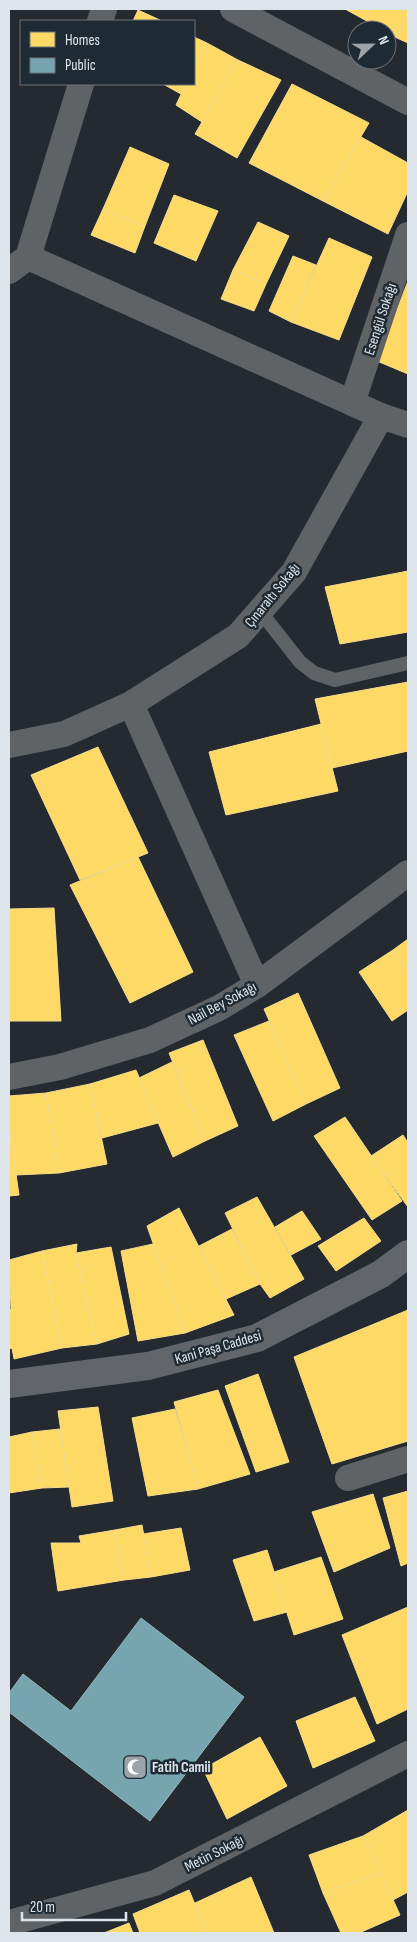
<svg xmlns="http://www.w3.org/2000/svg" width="417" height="1942" viewBox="0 0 417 1942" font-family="'Sofia Sans Condensed',sans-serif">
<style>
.homes{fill:#ffd966;stroke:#f5dd8e}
.public{fill:#76a5af;stroke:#95b8c1}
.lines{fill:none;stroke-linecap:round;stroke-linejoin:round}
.lane{stroke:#606366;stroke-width:14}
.street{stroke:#606366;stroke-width:26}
.secondary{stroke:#62666a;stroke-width:28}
.labels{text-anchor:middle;stroke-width:5;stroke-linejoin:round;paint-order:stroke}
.street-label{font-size:15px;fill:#dde5eb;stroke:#1f2b34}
.poi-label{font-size:15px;font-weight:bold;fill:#dde5eb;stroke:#1f2b34;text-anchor:start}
</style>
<rect width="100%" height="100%" fill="#242a2f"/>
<g class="homes">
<polygon points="345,9 371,9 365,20"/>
<polygon points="371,9 408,9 408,14 397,38 387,32 387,30 383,30 365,20"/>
<polygon points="138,10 162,21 133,21"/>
<polygon points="408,14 408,43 397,38"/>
<polygon points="194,37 207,43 194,69"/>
<polygon points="207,43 238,60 202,122 176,105 186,84 194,84 194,69"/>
<polygon points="238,60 281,80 237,158 195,134"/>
<polygon points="163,84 186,84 181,94"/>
<polygon points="292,84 369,123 323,201 249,163"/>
<polygon points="361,137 408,163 408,191 388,234 323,201"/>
<polygon points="130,147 169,164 145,226 103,209"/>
<polygon points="174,195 218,211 196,261 154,243"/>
<polygon points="103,209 145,226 135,253 91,235"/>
<polygon points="258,222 289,236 266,284 233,270"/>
<polygon points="329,238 372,257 339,340 291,322"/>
<polygon points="293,256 316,265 291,322 269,311"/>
<polygon points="233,270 266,284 254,311 221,299"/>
<polygon points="408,281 408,374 377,361"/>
<polygon points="408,571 408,632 340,644 325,587"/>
<polygon points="408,682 408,751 332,768 315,699"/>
<polygon points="321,724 338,791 226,815 209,752"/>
<polygon points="98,747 148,853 80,880 31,775"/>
<polygon points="138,857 193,972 130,1003 70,885"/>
<polygon points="54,908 61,1021 9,1021 9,909"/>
<polygon points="408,939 408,973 393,950"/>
<polygon points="393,950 408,973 408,1010 392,1021 359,972"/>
<polygon points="298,993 340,1088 306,1104 264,1009"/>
<polygon points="269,1021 306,1104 273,1121 234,1035"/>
<polygon points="203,1040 238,1126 205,1141 169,1053"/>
<polygon points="172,1062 205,1141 173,1157 139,1078"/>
<polygon points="136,1070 158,1123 102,1138 90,1084"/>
<polygon points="90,1084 107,1164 59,1173 46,1093"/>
<polygon points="46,1093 59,1173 16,1175 9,1126 9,1096"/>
<polygon points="345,1117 402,1201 372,1220 314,1136"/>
<polygon points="9,1126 19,1195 9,1196"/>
<polygon points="403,1135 408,1143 408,1207 371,1156"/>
<polygon points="257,1197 304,1279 270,1298 260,1284 225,1213"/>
<polygon points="179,1208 234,1315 185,1333 147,1226"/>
<polygon points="302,1211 321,1239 291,1255 275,1227"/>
<polygon points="364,1218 381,1241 336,1271 318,1246"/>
<polygon points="232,1229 260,1284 226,1299 199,1246"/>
<polygon points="77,1244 76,1253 97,1344 62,1348 42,1251"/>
<polygon points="153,1244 185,1333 138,1341 121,1251"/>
<polygon points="111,1247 129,1334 97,1344 76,1253"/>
<polygon points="42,1251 62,1348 14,1359 12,1348 9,1349 9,1310 11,1309 9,1260"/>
<polygon points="408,1310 408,1441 332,1464 294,1357"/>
<polygon points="258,1374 289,1462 256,1472 225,1386"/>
<polygon points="218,1390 250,1474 198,1489 174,1402"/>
<polygon points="98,1407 113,1501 72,1507 58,1411"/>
<polygon points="175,1409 198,1489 148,1496 132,1418"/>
<polygon points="60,1429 69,1487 42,1488 32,1432"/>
<polygon points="32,1432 42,1488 9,1493 9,1437"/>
<polygon points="408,1491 408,1563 401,1566 383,1498"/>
<polygon points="373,1494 390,1548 334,1572 312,1512"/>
<polygon points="142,1525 151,1577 124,1580 115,1530"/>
<polygon points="181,1528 190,1570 151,1577 143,1534"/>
<polygon points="115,1530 124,1580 58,1591 51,1543 81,1543 79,1536"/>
<polygon points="267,1550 287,1612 254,1621 233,1560"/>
<polygon points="321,1557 343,1619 294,1635 274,1572"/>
<polygon points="408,1607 408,1709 377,1724 342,1635"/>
<polygon points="355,1697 375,1741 313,1768 296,1721"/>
<polygon points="260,1737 287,1786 227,1819 203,1769"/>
<polygon points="408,1810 408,1892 393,1900 363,1836"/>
<polygon points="363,1836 381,1873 323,1893 309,1855"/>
<polygon points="381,1873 400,1915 359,1933 341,1933 323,1893"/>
<polygon points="251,1877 274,1933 207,1933 195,1903"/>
<polygon points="189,1890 207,1933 140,1933 133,1914"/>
<polygon points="129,1923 133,1933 104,1933"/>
</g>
<polygon class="public" points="141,1618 244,1697 150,1821 9,1712 9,1693 23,1674 71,1711"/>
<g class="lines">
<polyline class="lane" points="260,611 300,662 314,673 335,680 408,663"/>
<g class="street">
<polyline points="233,9 408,102"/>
<polyline points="100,21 104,9"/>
<polyline points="28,257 381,416 408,425"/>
<polyline points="9,271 28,257 81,84"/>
<polyline points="352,403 408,235"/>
<polyline points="131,704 257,985"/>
<polyline points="9,745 64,734 131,704 238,636 294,572 381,416"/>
<polyline points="9,1077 60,1067 150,1040 219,1008 257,985 408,873"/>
<polyline points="348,1478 408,1459"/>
<polyline points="9,1923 155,1883 408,1754"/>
</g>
<polyline class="secondary" points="9,1384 148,1366 257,1338 381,1274 408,1254"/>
</g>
<defs>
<g id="mosque-square" transform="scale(1.25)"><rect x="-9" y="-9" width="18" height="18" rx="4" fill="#9ca4a9" stroke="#1f2b34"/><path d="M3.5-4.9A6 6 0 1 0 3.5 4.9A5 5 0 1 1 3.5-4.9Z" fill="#fff"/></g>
</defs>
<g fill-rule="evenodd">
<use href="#mosque-square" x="135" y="1767"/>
</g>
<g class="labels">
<g class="street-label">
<text transform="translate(380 319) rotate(-72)" y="5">Esengül Sokağı</text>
<text transform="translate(272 595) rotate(-51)" y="5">Çınaraltı Sokağı</text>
<text transform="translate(222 1003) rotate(-28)" y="5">Nail Bey Sokağı</text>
<text transform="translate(218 1347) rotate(-16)" y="5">Kani Paşa Caddesi</text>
<text transform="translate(214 1853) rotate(-27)" y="5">Metin Sokağı</text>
</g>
<g class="poi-label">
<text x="152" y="1772">Fatih Camii</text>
</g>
</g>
<rect width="417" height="1942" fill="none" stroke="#dde5eb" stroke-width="20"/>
<rect x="20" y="20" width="175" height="65" fill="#1f2b34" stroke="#6b757d"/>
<rect x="30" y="32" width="25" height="15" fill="#ffd966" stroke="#6b757d"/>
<text x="65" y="45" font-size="15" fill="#dde5eb">Homes</text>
<rect x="30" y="58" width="25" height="15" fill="#76a5af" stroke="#6b757d"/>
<text x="65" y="70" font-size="15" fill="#dde5eb">Public</text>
<g transform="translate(372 45) rotate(68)"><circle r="24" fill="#1f2b34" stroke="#6b757d"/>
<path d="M0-4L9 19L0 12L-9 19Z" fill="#9ca4a9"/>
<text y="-8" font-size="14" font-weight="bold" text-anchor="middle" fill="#dde5eb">N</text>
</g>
<path d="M22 1912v8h104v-8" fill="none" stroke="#dde5eb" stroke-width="2.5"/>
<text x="30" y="1912" font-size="15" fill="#dde5eb" stroke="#1f2b34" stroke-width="4" paint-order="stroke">20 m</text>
</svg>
